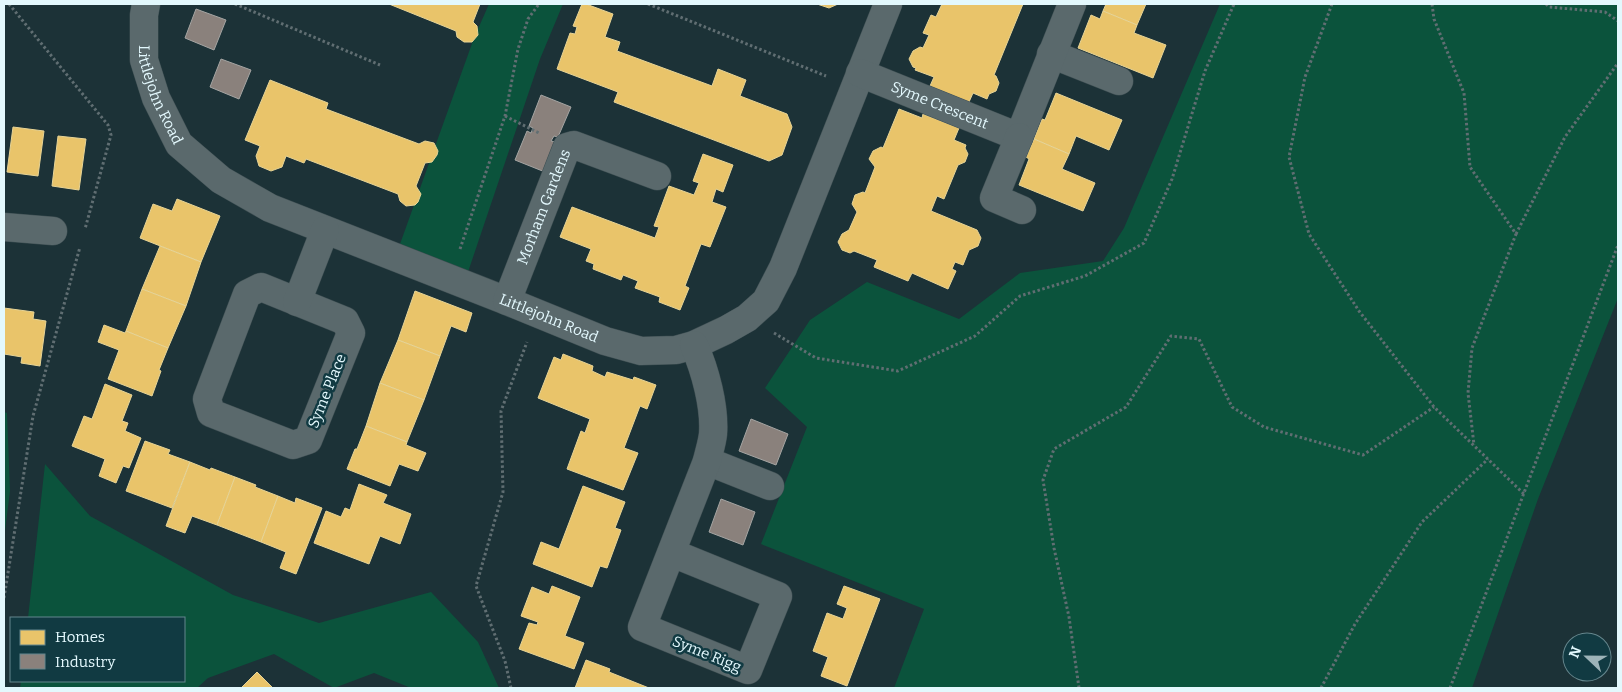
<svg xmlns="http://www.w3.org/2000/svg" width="1622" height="692" viewBox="0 0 1622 692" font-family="Bitter,serif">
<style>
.green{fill:#0b533c}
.homes{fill:#e9c46a;stroke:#e7d496}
.industry{fill:#8a817c;stroke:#a5a5a3}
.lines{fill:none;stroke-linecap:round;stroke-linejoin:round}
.minor-casing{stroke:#3d4e52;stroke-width:29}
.path{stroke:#606e72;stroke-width:3;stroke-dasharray:2.5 2.5;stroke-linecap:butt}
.minor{stroke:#5a696c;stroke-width:28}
.labels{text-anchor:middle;stroke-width:5;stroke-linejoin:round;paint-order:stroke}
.street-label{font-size:15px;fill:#e3f8fd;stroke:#113a42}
</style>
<rect width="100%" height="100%" fill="#1c3237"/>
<g class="green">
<polygon points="489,4 563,4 540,59 468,272 400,244 474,38"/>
<polygon points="1220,4 1618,4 1618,298 1538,499 1472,688 894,688 924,609 761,544 807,427 765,388 810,320 867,282 959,319 1020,273 1103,261 1124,228"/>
<polygon points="4,412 7,413 10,491 4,539"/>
<polygon points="45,464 90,516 233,595 319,623 431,592 478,642 499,688 411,688 374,673 334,688 274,654 208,678 197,688 20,688 21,681 184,681 184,618 28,618"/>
</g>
<g class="homes">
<polygon points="389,4 480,4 473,22 477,26 478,35 472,42 464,42 457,37 456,31"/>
<polygon points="582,4 586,4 613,14 605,37 620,42 617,51 712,86 718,69 746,80 740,96 787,114 792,127 782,155 769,161 614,102 618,92 557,69 570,33 575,34 577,27 573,26"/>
<polygon points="817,4 838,4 829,8"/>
<polygon points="942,4 1023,4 994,75 996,76 999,83 996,91 989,94 987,99 973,93 969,102 930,86 934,77 915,70 916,68 913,67 909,59 913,51 920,47 923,48 929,35 923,33 931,15 936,17"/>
<polygon points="1106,4 1146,4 1137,25 1103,11"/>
<polygon points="1103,11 1137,25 1134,33 1166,45 1153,78 1078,48 1091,15 1100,19"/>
<polygon points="270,80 328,103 326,109 419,144 425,141 434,143 438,151 437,155 432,162 425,163 416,186 421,194 418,202 415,205 406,206 400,201 398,194 306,159 304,163 286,156 282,167 271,171 259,166 256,156 260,146 245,140"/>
<polygon points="1056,93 1122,120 1109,150 1076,136 1069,154 1034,139 1042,119 1045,120"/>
<polygon points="899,109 922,118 923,114 959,128 954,140 966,145 965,148 968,154 965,162 958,165 944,199 937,196 931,211 977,230 981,238 978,246 969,250 963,265 955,262 952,269 956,271 948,289 912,273 908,281 874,267 877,260 854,251 850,253 842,250 838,242 842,234 849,230 857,212 852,204 855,195 863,192 865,193 875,167 869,159 873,151 881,147 883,148"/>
<polygon points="13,127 44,131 38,176 7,172"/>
<polygon points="58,136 86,139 79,190 52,186"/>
<polygon points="1034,139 1069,154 1062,169 1095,183 1083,211 1019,185 1029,159 1026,157"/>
<polygon points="703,154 733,165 723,192 716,189 712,202 726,207 710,247 701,244 685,286 689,288 680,310 659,302 660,297 635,288 638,281 623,275 621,280 593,269 594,264 586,261 591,249 560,237 572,207 655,238 659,227 654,226 669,186 694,195 699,183 693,181"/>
<polygon points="177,199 220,216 201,262 140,238 153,204 172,211"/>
<polygon points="160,246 201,262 186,306 142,289"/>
<polygon points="142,289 186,306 168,348 126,331"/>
<polygon points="415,291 472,313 466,332 451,326 440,356 398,340"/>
<polygon points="4,308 34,312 33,319 46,321 40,366 21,363 22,357 4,354"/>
<polygon points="104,325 125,333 126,331 168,348 159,370 161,371 152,396 108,379 119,350 98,342"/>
<polygon points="398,340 440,356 424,400 380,383"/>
<polygon points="563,354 593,366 592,371 605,377 607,372 633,380 634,377 656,385 647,409 640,406 624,448 638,453 623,490 567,469 581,431 585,433 590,419 538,398 554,357 561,360"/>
<polygon points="380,383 424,400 407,442 366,426"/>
<polygon points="105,384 132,395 122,421 128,423 125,431 141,438 129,468 123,466 116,483 99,476 105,459 72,446 84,416 92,419"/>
<polygon points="366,426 407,442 406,445 426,453 418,471 399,464 390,486 347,469 355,449 357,449"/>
<polygon points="145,441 170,450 168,454 190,462 172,508 126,491"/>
<polygon points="190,462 210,470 211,468 235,477 217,525 192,516 185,533 166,526"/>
<polygon points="235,477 256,485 255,487 278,496 261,542 217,525"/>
<polygon points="359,484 387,495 383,503 411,514 400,544 380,536 369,564 314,543 326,511 341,517 345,508 350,510"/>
<polygon points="583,486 625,502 615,528 621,530 607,568 600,566 592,587 533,564 541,542 559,549"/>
<polygon points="278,496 295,503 296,498 322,508 296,574 280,568 286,552 261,542"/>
<polygon points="552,586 580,597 565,636 584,643 574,669 519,649 529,623 537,625 538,622 521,616 532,587 549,594"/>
<polygon points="844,586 880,599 847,686 821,676 828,657 813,651 827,613 843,619 847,608 837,604"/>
<polygon points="586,660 610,669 609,672 649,688 575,688"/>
<polygon points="257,672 273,688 241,688"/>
</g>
<g class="industry">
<polygon points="196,9 226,20 214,50 185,38"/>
<polygon points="221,59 251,70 239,99 210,87"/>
<polygon points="541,95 571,107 558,137 554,136 551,141 556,142 545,172 515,160 527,131 531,133 533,128 529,126"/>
<polygon points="751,419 788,434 776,465 739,451"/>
<polygon points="721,499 755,512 743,545 709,532"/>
</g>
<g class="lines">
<g class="minor-casing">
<g id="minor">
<path id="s1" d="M146 4 144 15V60L156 98 179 144 221 180 270 208 507 301 605 341 641 351 676 350 694 345 726 330 747 318 766 301 783 268 888 4"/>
<polyline points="1051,54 1119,81"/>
<path id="s2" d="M860 73 1019 137 1072 4"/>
<polyline points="1019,137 994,198 1022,210"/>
<polyline points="4,227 53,231"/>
<polygon points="261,287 345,321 351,333 308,440 293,445 211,413 207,399 247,294"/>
<path id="s3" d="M507 301 567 147 574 145 657 176"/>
<polyline points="297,302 325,230"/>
<polyline points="707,461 770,486"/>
<path d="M672 553 778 596 748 670 642 627 707 461C709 452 712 443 713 434 715 406 705 370 694 345"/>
</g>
</g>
<g class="path">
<polyline points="9,4 108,125 111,135 85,229"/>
<polyline points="235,4 380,65"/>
<polyline points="648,4 826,76"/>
<polyline points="1332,4 1305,77 1289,157 1309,234 1359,311 1434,407 1524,494"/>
<polyline points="1432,4 1434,19 1464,93 1470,167 1516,234 1472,348 1468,393 1474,445"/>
<polyline points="1546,4 1549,7 1605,12 1618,21"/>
<polyline points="505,116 539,133"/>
<polyline points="1516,234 1565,137 1618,63"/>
<polyline points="460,249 505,116 518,49 528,19 539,4"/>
<polyline points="774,333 816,358 898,371 975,336 1020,296 1085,276 1144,243 1172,179 1205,71 1234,4"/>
<polyline points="4,598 33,416 80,247"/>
<polyline points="511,688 505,661 476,586 503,492 501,411 527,342"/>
<polyline points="1079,688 1069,617 1054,548 1043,480 1054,449 1126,407 1171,336 1199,339 1232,407 1264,427 1363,455 1434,407"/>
<polyline points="1321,688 1355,624 1422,522 1488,459"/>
<polyline points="1450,688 1618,245"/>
</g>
<use href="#minor" class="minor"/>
</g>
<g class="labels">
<g class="street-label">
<text dy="5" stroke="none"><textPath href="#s1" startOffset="94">Littlejohn Road</textPath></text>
<text dy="5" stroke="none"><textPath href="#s2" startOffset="86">Syme Crescent</textPath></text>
<text dy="5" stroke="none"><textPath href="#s3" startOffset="101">Morham Gardens</textPath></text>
<text dy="5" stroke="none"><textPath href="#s1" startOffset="559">Littlejohn Road</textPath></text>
<text transform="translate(327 391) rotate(-68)" y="5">Syme Place</text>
<text transform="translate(707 654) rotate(22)" y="5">Syme Rigg</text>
</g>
</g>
<rect width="1622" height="692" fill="none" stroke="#e3f8fd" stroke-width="10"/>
<rect x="10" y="617" width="175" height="65" fill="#113a42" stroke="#65868d"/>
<rect x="20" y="630" width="25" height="15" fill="#e9c46a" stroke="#65868d"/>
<text x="55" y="642" font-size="15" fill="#e3f8fd">Homes</text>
<rect x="20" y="654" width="25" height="15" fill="#8a817c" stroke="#65868d"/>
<text x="55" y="667" font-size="15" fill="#e3f8fd">Industry</text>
<g transform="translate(1587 657) rotate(292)"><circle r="24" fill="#113a42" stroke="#65868d"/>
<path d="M0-4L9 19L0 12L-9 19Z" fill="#9db3b8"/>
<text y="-8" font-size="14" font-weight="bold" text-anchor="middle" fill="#e3f8fd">N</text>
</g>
</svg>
